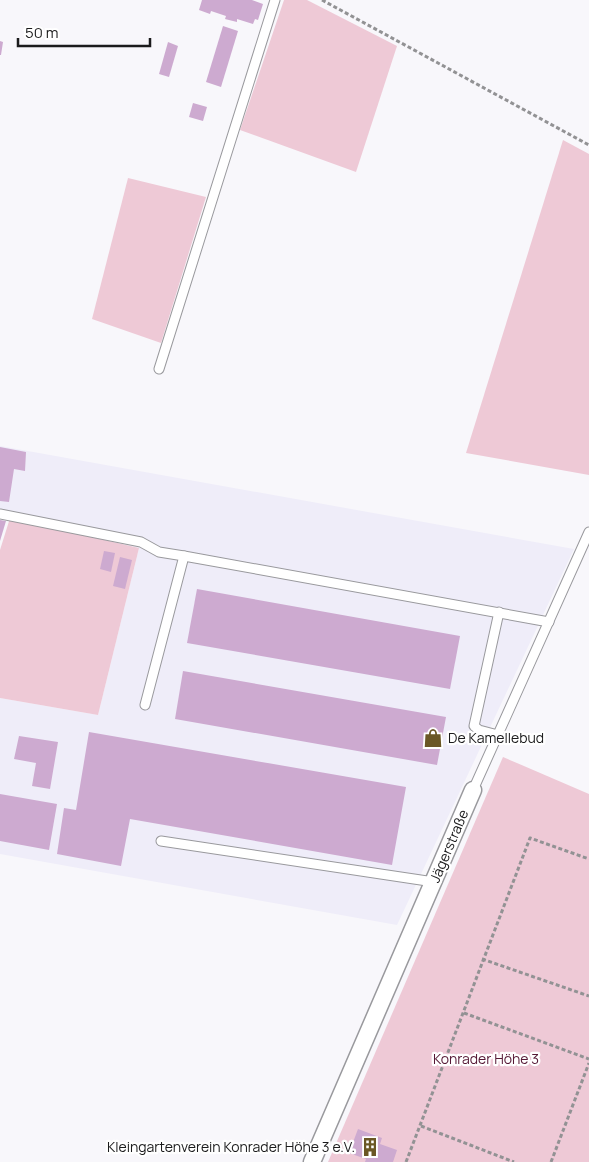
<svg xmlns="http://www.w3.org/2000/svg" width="589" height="1162" viewBox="0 0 589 1162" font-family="Manrope,sans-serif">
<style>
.built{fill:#efedf9}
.green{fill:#eec9d6}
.building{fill:#cdaad0}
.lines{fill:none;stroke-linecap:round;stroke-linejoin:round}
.lane-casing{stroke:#99999d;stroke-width:11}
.street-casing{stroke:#99999d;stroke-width:19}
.path{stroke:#929294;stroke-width:3;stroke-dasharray:4 2.5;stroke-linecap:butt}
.lane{stroke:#fff;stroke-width:9}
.street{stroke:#fff;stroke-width:16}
.labels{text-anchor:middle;stroke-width:4.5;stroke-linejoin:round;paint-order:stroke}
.poi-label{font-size:14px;fill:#1b1b1c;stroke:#fff;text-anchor:start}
.street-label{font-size:14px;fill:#1b1b1c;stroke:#fff}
.park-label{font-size:14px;fill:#551835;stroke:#fff}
</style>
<rect width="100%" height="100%" fill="#f8f7fb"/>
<polygon class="built" points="0,446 574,549 397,925 0,854 0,698 98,715 139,548 0,516"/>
<g class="green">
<polygon points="284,0 307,0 397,46 356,172 240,130"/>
<polygon points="563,140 589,154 589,475 466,453"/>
<polygon points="128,178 206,197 161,343 92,319"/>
<polygon points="10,518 139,548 98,715 0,698 0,550"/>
<polygon points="503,757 589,794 589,1162 328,1162"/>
</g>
<g class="building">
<polygon points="202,0 252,0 263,4 258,20 255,19 253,24 237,19 237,22 225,19 226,16 211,11 210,14 199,10"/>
<polygon points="223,26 238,31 221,87 206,82"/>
<polygon points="0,41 3,42 1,55 0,55"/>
<polygon points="168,42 178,46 169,77 159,74"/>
<polygon points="193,103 207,107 203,121 189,117"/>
<polygon points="0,447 26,452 25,471 14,469 9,502 0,501"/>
<polygon points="0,520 6,521 0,541"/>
<polygon points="104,551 115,553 111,572 100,569"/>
<polygon points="120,557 132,560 125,589 113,586"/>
<polygon points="197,589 460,636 450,689 187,643"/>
<polygon points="183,671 446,717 437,765 175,719"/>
<polygon points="89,732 406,787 392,865 130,819 121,866 57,854 64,808 76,810"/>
<polygon points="19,736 58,742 50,789 32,786 36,763 14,759"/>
<polygon points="0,794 57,804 49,850 0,841"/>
<polygon points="358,1129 382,1138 380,1144 397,1150 393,1162 365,1162 366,1159 349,1153"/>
</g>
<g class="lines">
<g class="lane-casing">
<g id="lane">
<polyline points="159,369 275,0"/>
<polyline points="0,514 141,542 159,552 184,556"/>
<polyline points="145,705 184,556 549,622"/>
<polyline points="498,735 479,730 474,726 499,612"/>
<polyline points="473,790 589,532"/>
<polyline points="161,841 434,882"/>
</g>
</g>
<g class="street-casing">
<polyline id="street" points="312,1162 473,790"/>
</g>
<g class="path">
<polyline points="322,0 589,145"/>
<polyline points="482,959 589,996"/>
<polyline points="464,1013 589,1059"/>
<polyline points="421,1126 514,1162"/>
<polyline points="406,1162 530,838 589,859"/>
<polyline points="551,1162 589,1063"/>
</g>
<use href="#lane" class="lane"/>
<use href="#street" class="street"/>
</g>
<defs>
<g id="shop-bare" transform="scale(1.5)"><path d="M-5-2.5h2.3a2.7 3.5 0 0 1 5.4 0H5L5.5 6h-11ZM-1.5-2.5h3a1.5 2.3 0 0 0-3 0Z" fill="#6a5725" stroke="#fff" stroke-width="2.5" paint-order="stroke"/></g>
<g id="building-bare" transform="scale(1.5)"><path d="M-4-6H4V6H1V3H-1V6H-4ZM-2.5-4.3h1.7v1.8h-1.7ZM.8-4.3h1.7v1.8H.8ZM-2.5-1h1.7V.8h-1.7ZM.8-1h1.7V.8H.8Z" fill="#6a5725" stroke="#fff" stroke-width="2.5" paint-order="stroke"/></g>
</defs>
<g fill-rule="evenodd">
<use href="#shop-bare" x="433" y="738"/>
<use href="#building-bare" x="370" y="1147"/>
</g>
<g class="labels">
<g class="poi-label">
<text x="448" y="743">De Kamellebud</text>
<text x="355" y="1152" text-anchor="end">Kleingartenverein Konrader Höhe 3 e.V.</text>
</g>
<g class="street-label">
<text transform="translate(449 846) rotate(-67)" y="5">Jägerstraße</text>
</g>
<g class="park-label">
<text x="486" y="1064">Konrader Höhe 3</text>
</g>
</g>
<path d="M18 38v8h132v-8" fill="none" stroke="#1b1b1c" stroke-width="2.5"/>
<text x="25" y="38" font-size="15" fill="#1b1b1c" stroke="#ffffff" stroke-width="4" paint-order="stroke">50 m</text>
</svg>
